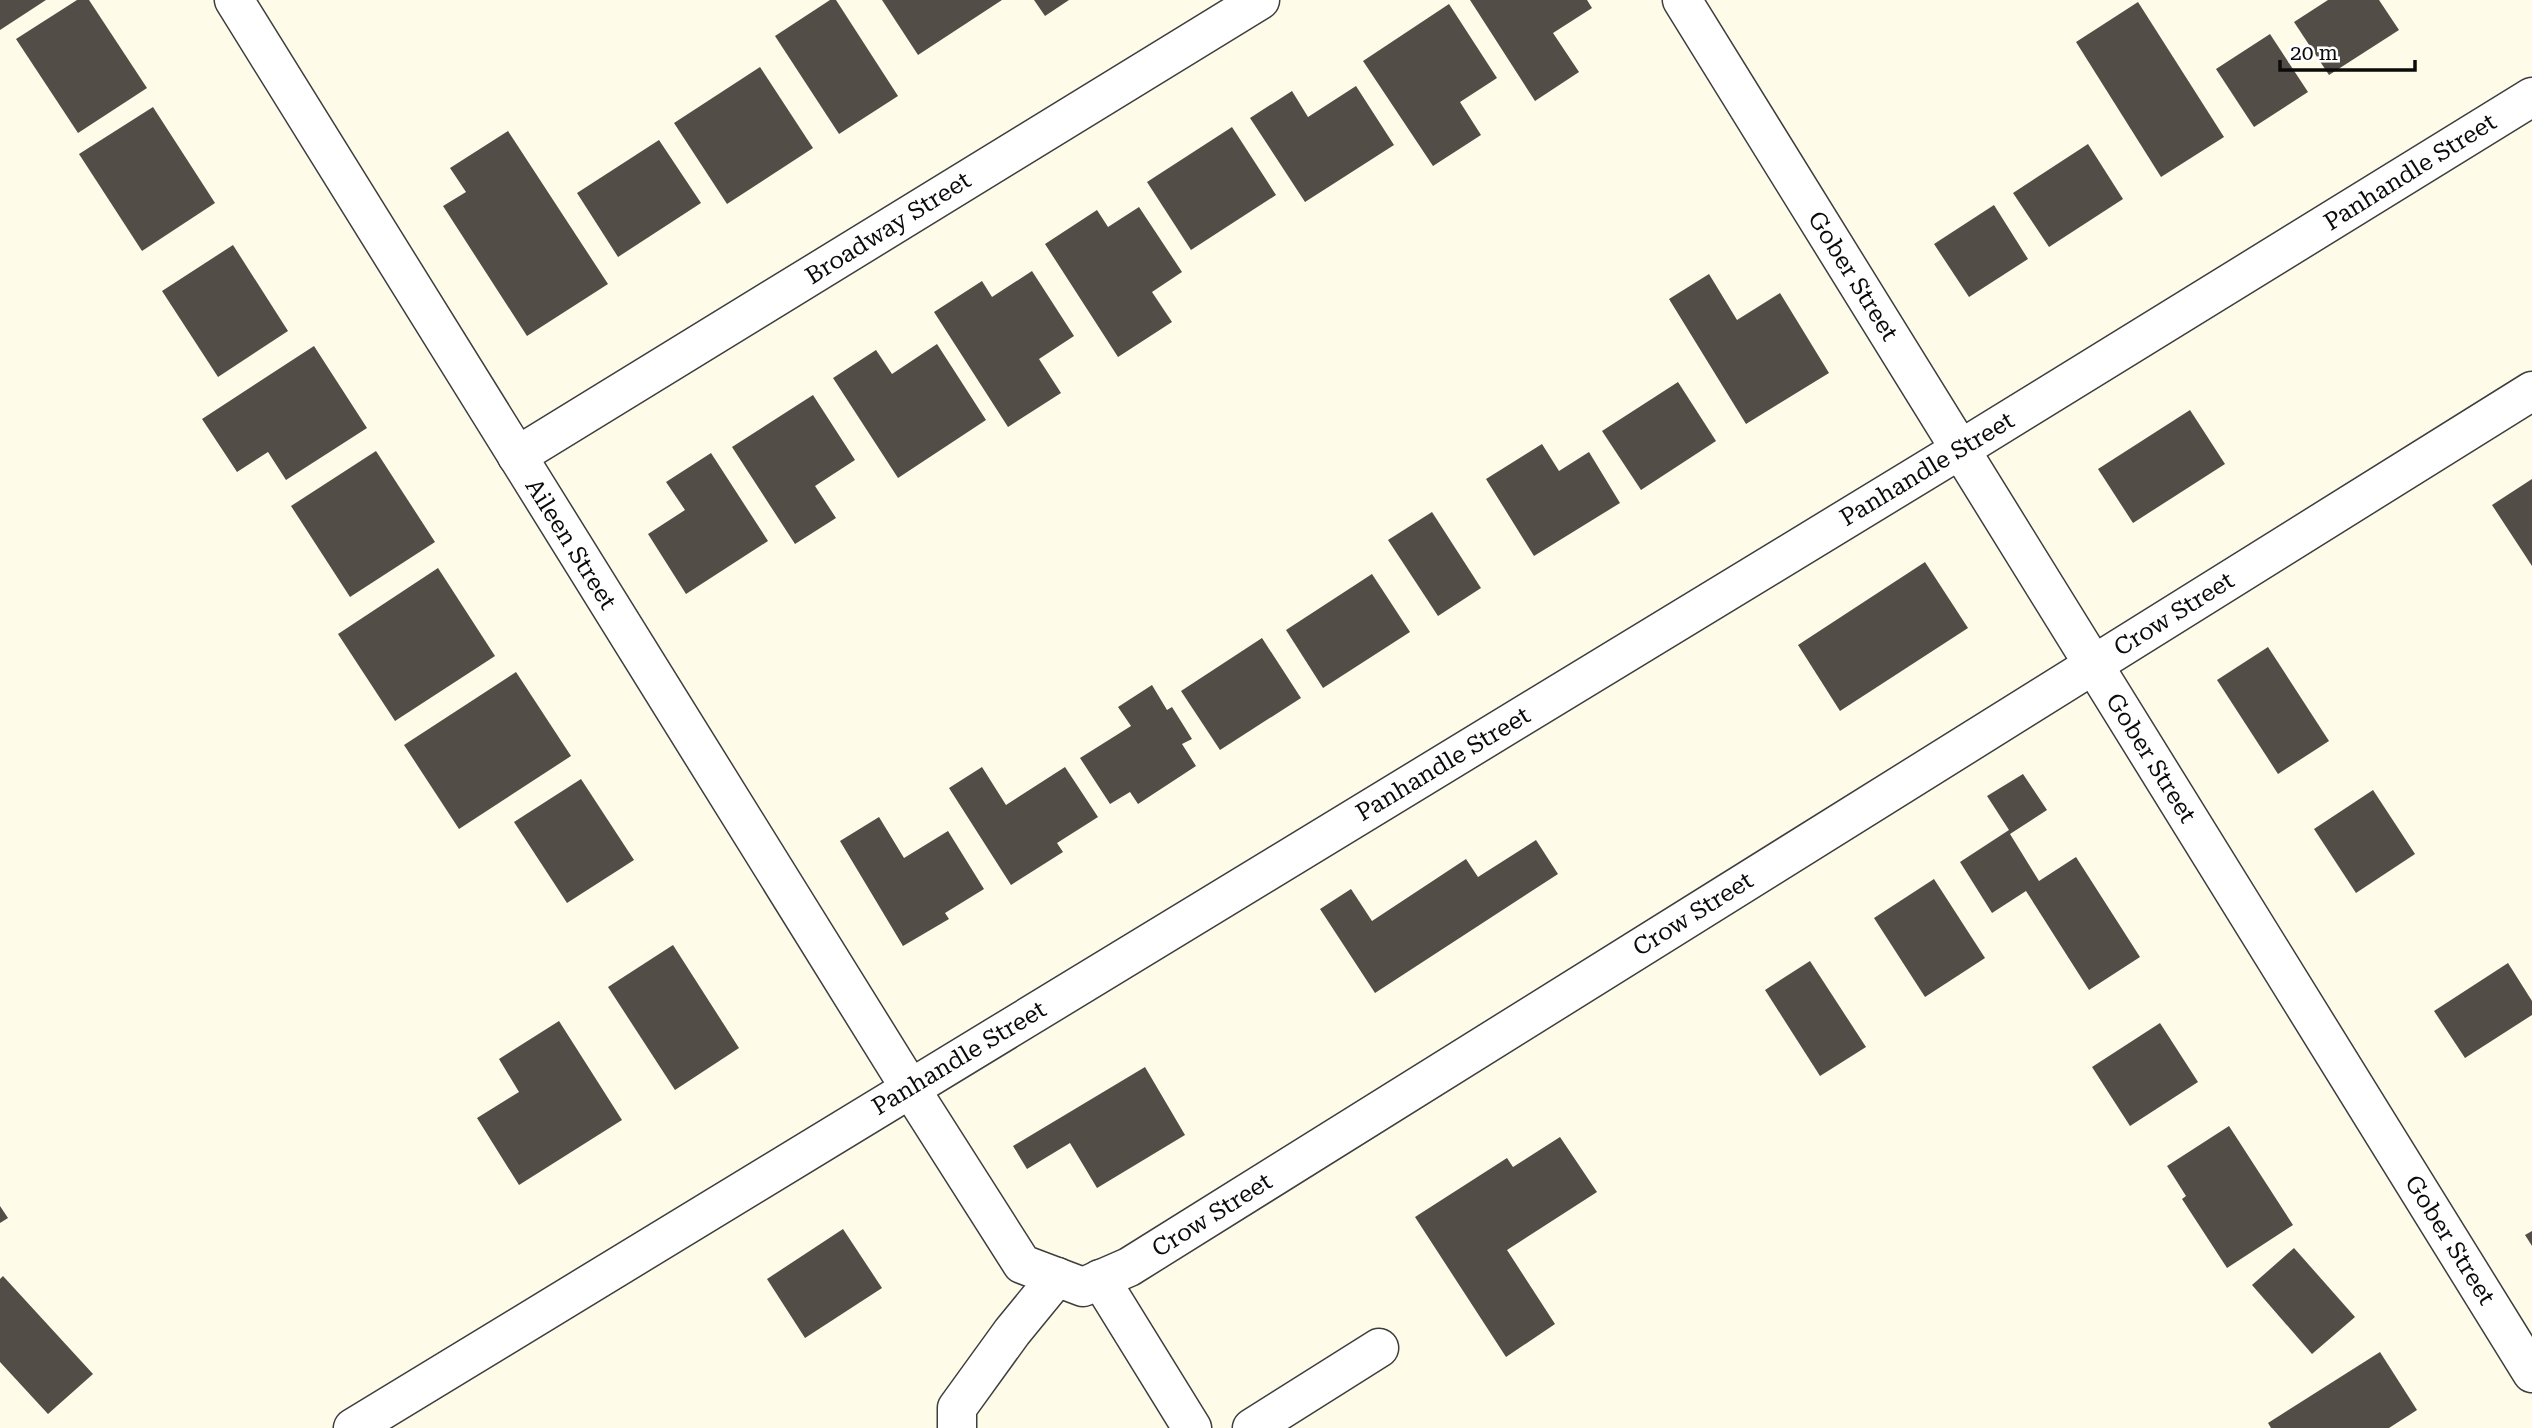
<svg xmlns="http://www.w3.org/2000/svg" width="2532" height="1428" viewBox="0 0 2532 1428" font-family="'Roboto Serif',serif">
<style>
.building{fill:#534d48}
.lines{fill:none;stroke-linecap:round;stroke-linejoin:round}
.minor-casing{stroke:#3e3e3e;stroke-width:41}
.minor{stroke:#fff;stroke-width:38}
.labels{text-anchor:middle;stroke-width:7;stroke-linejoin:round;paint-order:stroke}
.street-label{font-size:24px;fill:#0b0b0b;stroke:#fff}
</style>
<rect width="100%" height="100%" fill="#fefce9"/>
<g class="building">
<polygon points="0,0 46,0 0,30"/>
<polygon points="77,0 89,0 147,88 78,133 16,39"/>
<polygon points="830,0 836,0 898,96 839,134 775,36"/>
<polygon points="882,0 1002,0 918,55"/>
<polygon points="1034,0 1069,0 1045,16"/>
<polygon points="1470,0 1587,0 1592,8 1553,33 1579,72 1535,101"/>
<polygon points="2328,0 2379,0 2399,30 2329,75 2294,22"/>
<polygon points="2138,2 2224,137 2161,177 2076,42"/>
<polygon points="1449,4 1497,78 1460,102 1481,135 1433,166 1363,61"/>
<polygon points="2270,34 2308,92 2254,127 2216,69"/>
<polygon points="760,67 813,148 727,204 674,123"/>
<polygon points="1356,86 1394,145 1305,202 1250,118 1292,91 1308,117"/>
<polygon points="153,107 215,203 142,251 79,154"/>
<polygon points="1232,127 1276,195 1191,250 1147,182"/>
<polygon points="508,131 608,284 527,336 443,206 466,192 450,168"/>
<polygon points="659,140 701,203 618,257 577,193"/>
<polygon points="2088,144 2123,199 2049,247 2013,193"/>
<polygon points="1994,205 2028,259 1969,297 1934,244"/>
<polygon points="1139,207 1182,272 1152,292 1172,322 1118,357 1045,244 1097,210 1108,227"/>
<polygon points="233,245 288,331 218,377 162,291"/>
<polygon points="1032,271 1074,336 1039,359 1061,393 1008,427 934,312 982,281 992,297"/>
<polygon points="1709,274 1737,320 1780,293 1829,373 1746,424 1669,299"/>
<polygon points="937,344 986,420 898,478 833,378 876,350 892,374"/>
<polygon points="314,346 367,428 286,480 268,452 237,472 202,419"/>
<polygon points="1678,382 1716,441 1641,490 1602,431"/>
<polygon points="813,395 855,460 815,486 836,518 795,544 732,447"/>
<polygon points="2190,410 2225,464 2133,523 2098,469"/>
<polygon points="1542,444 1559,471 1589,452 1620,503 1534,556 1486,479"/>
<polygon points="376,451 435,542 350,597 291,506"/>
<polygon points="711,453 768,541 686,594 648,534 685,510 666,482"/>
<polygon points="2532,479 2532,566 2492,505"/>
<polygon points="1432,512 1481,588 1438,616 1388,540"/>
<polygon points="1925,562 1968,628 1840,711 1798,645"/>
<polygon points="438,568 495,656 395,721 338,634"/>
<polygon points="1372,574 1410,632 1323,688 1286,630"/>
<polygon points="1262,638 1301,698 1220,750 1181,691"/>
<polygon points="2268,647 2329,741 2278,774 2217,680"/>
<polygon points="516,672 571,756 459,829 404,745"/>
<polygon points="1152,685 1167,710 1172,707 1192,739 1182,744 1196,766 1138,804 1130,792 1110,804 1080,758 1131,726 1118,707"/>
<polygon points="982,767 1006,805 1065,767 1098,817 1057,843 1063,852 1011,885 949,788"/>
<polygon points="2023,774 2047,810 2010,834 2039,881 2076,857 2140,957 2089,990 2026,891 1992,913 1960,862 2009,830 1987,796"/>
<polygon points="581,779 634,860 567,903 514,822"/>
<polygon points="2373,790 2415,854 2356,893 2314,829"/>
<polygon points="879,817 904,858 948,831 984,889 945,913 949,919 903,946 840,841"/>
<polygon points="1536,840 1558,874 1375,993 1320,909 1351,889 1372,921 1466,859 1478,877"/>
<polygon points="1934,879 1985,958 1925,997 1874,918"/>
<polygon points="673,945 739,1048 675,1090 608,987"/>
<polygon points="1810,961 1866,1047 1820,1076 1765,990"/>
<polygon points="2508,963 2532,1001 2532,1015 2465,1058 2434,1011"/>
<polygon points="559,1021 622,1120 519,1185 477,1118 519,1092 499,1059"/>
<polygon points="2160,1023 2198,1082 2130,1126 2092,1067"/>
<polygon points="1145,1067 1185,1135 1097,1188 1070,1143 1027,1169 1013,1146"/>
<polygon points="2229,1126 2293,1225 2227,1268 2182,1199 2186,1196 2167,1166"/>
<polygon points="1560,1137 1597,1192 1507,1250 1555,1324 1506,1357 1415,1217 1507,1158 1513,1167"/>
<polygon points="0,1206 8,1218 0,1223"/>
<polygon points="843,1229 882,1288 805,1338 767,1279"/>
<polygon points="2532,1231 2532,1246 2525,1235"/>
<polygon points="2294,1248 2355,1317 2312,1354 2252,1285"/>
<polygon points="3,1276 93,1374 48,1414 0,1362 0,1279"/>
<polygon points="2380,1352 2417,1410 2389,1428 2271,1428 2268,1423"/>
</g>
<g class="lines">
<g class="minor-casing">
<g id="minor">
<polyline points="234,0 910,1088 1022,1264 1083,1287 1129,1267 2532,391"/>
<polyline points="1682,0 2532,1373"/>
<polyline points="517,456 1260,0"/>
<polyline points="1100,1279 1192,1428"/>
<polyline points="353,1428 1961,449 2532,97"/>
<polyline points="957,1428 957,1408 1012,1332 1057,1277"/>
<polyline points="1252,1428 1379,1348"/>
</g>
</g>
<use href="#minor" class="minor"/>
</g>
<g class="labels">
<g class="street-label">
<text transform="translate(2410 172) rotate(-32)" y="8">Panhandle Street</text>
<text transform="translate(888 228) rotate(-32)" y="8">Broadway Street</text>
<text transform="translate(1853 276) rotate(58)" y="8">Gober Street</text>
<text transform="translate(1927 469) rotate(-31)" y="8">Panhandle Street</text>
<text transform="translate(571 544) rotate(58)" y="8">Aileen Street</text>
<text transform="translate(2174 614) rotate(-32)" y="8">Crow Street</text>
<text transform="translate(2151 758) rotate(58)" y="8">Gober Street</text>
<text transform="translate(1443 764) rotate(-31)" y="8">Panhandle Street</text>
<text transform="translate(1693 914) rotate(-32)" y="8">Crow Street</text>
<text transform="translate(959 1058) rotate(-31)" y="8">Panhandle Street</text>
<text transform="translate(1212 1215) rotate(-32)" y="8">Crow Street</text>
<text transform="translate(2450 1240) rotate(58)" y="8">Gober Street</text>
</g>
</g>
<path d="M2280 60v10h135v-10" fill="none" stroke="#0b0b0b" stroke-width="3.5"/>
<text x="2290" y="60" font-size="21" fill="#0b0b0b" stroke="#ffffff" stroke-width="5" paint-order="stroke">20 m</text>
</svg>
